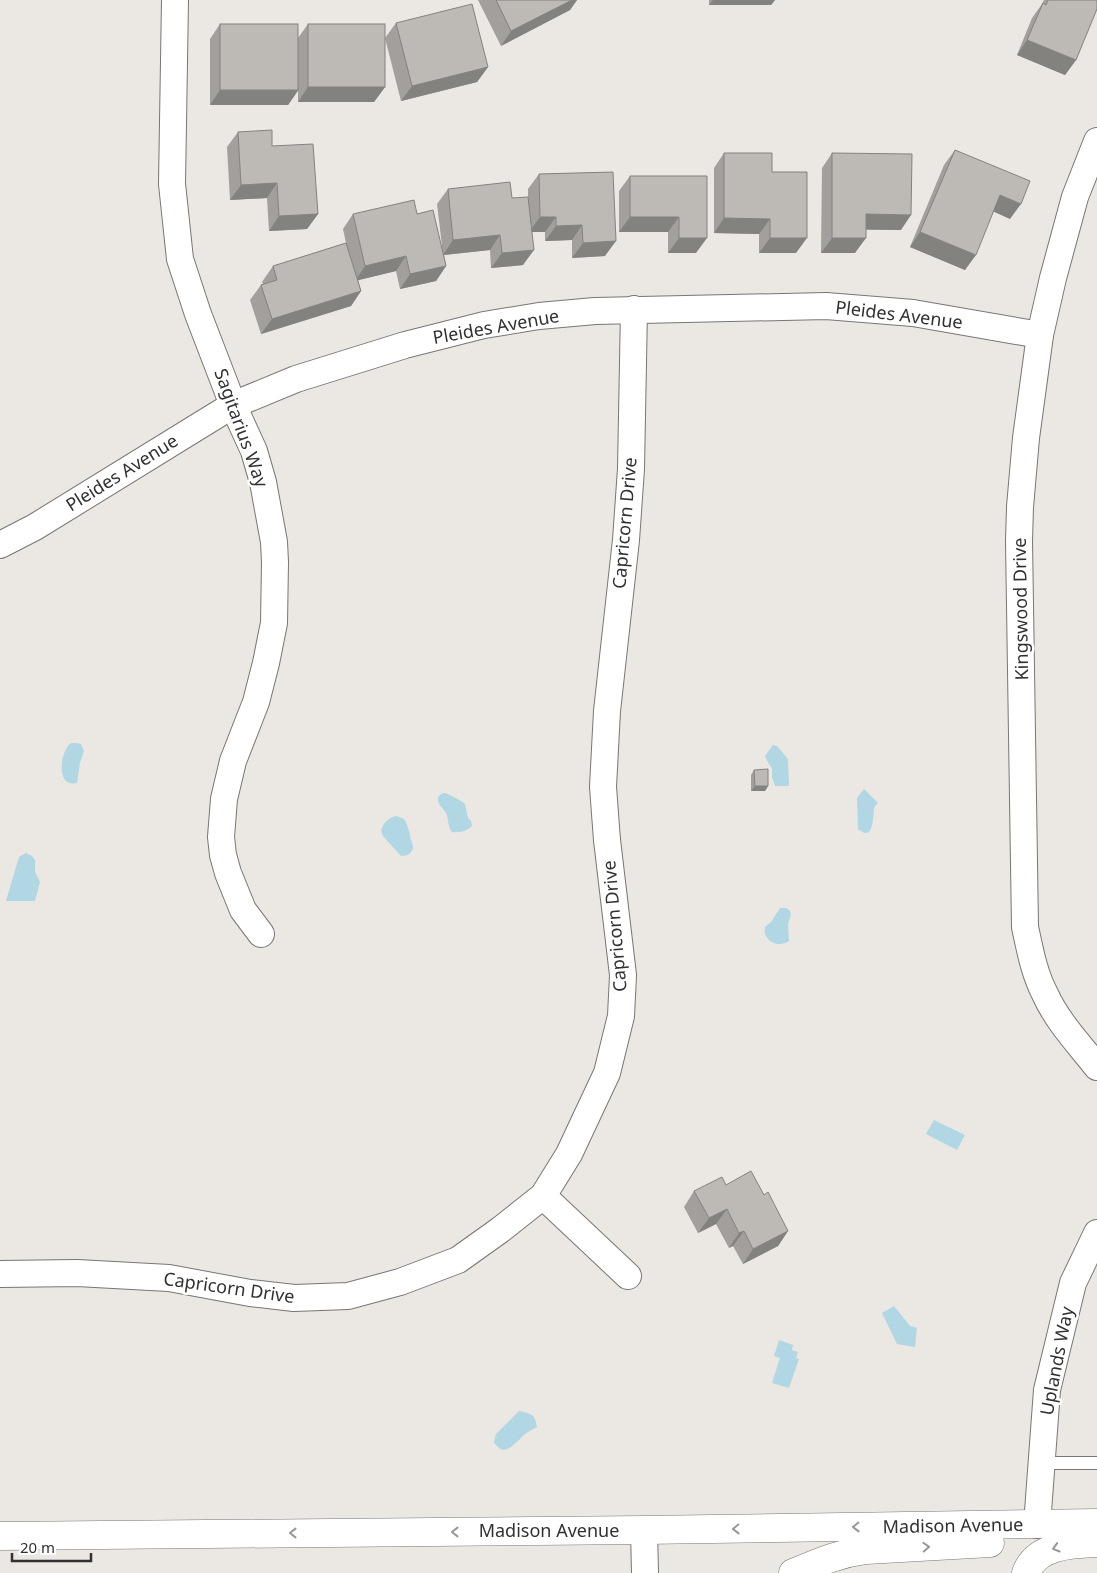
<svg xmlns="http://www.w3.org/2000/svg" width="1097" height="1573" viewBox="0 0 1097 1573" font-family="'Noto Sans',sans-serif">
<style>
.water{fill:#b0d7e3}
.lines{fill:none;stroke-linecap:round;stroke-linejoin:round}
.service-casing{stroke:#797673;stroke-width:14}
.minor-casing{stroke:#797673;stroke-width:28}
.primary-casing{stroke:#797673;stroke-width:29}
.service{stroke:#fff;stroke-width:12}
.minor{stroke:#fff;stroke-width:26}
.primary{stroke:#fff;stroke-width:28}
.wall{fill:#a39f9c}
.shaded-wall{fill:#84827f}
.building{fill:#bdb9b5;stroke:#84827f}
.oneway{stroke:#989898}
.labels{text-anchor:middle;stroke-width:5;stroke-linejoin:round;paint-order:stroke}
.street-label{font-size:18px;fill:#323130;stroke:#fff}
</style>
<rect width="100%" height="100%" fill="#ebe7e3"/>
<g class="water">
<path d="M71 743H76L81 744 84 751 80 763 77 783C55 788 60 751 71 743Z"/>
<polygon points="773,745 777,746 788,759 789,786 775,786 772,777 772,768 767,761 765,756"/>
<path d="M864 789 878 803C877 804 876 805 875 806 872 811 876 844 858 829L857 798Z"/>
<path d="M444 793C447 793 462 801 465 804L468 818 471 821 472 826C467 831 460 833 452 832 447 826 449 819 446 813 443 808 437 804 438 798 439 795 441 794 444 793Z"/>
<path d="M397 816 404 819C409 826 410 838 413 846 413 853 408 856 401 856L383 836 381 830C384 822 389 817 397 816Z"/>
<polygon points="26,853 32,856 35,860 35,872 40,882 35,901 6,901 19,857"/>
<path d="M780 908C786 908 790 908 791 914L788 924 789 941C778 949 762 940 765 927L771 922Z"/>
<polygon points="934,1120 965,1135 957,1150 926,1134"/>
<polygon points="894,1306 910,1326 917,1328 915,1347 897,1344 882,1313"/>
<polygon points="779,1340 793,1345 792,1350 798,1352 796,1358 799,1359 789,1388 772,1383 780,1358 774,1356"/>
<path d="M519 1411C532 1414 535 1414 537 1427 531 1430 524 1434 520 1439 511 1447 503 1457 494 1442L496 1434Z"/>
</g>
<g class="lines">
<g class="service-casing">
<polyline id="service" points="1041,1463 1097,1463"/>
</g>
<g class="minor-casing">
<g id="minor">
<polyline points="175,0 172,184 180,259 198,314 233,405 254,451 263,482 274,542 275,562 274,623 266,663 256,702 233,761 224,799 221,837 223,855 228,873 243,910 261,934"/>
<path d="M1097 141 1075 197 1053 278 1040 335 1026 438 1020 507 1019 541 1025 927C1030 950 1034 973 1045 994 1057 1021 1079 1044 1097 1067"/>
<polyline points="0,545 35,527 233,405 296,379 405,345 484,325 539,316 595,311 826,306 913,313 1040,335"/>
<polyline points="543,1196 628,1276"/>
<polyline points="0,1274 77,1273 169,1278 250,1293 294,1298 348,1296 400,1282 458,1260 500,1230 543,1196 569,1154 607,1073 621,1016 623,975 607,840 603,787 607,711 626,540 631,469 634,309"/>
<polyline points="1037,1525 1047,1390 1073,1283 1097,1233"/>
<polyline points="644,1530 645,1573"/>
</g>
</g>
<g class="primary-casing">
<g id="primary">
<polyline points="0,1536 644,1530 1097,1523"/>
<path d="M793 1573C820 1562 837 1554 866 1550L990 1543"/>
<path d="M1026 1573C1036 1545 1072 1544 1097 1543"/>
</g>
</g>
<use href="#service" class="service"/>
<use href="#minor" class="minor"/>
<use href="#primary" class="primary"/>
</g>
<g class="wall">
<polygon points="478,0 577,0 570,10 501,46"/>
<polygon points="709,0 775,0 771,5 709,5"/>
<polygon points="1044,0 1097,0 1076,60 1065,75 1017,55 1032,18 1042,4"/>
<polygon points="396,23 488,67 477,82 401,101 385,38"/>
<polygon points="220,24 298,38 308,24 385,87 374,102 298,102 298,91 288,105 210,105 210,39"/>
<polygon points="238,132 272,146 318,214 307,229 269,231 267,198 230,200 227,147"/>
<polygon points="955,150 1010,219 994,211 965,270 910,247 944,165"/>
<polygon points="724,153 772,172 796,253 759,253 759,234 714,233 714,168"/>
<polygon points="832,153 901,230 866,230 855,253 821,253 822,168"/>
<polygon points="613,172 605,256 572,258 572,240 545,241 545,232 532,232 523,265 491,268 490,250 444,255 446,266 436,281 400,289 396,271 358,280 361,291 351,306 261,334 250,300 261,285 263,284 262,282 273,266 346,243 343,229 353,214 417,214 442,246 437,204 448,189 528,200 528,189 539,174"/>
<polygon points="630,176 707,176 696,253 668,253 668,232 619,232 619,191"/>
<polygon points="754,770 768,786 765,791 751,791 751,775"/>
<polygon points="726,1185 764,1195 788,1231 778,1246 743,1264 733,1246 729,1248 716,1224 698,1233 684,1207 694,1191"/>
</g>
<g class="shaded-wall">
<polygon points="572,0 577,0 570,10 501,46 511,31"/>
<polygon points="713,0 775,0 771,5 709,5"/>
<polygon points="1027,40 1076,60 1065,75 1017,55"/>
<polygon points="488,67 477,82 401,101 412,86"/>
<polygon points="308,87 385,87 374,102 298,102"/>
<polygon points="220,90 298,90 288,105 210,105"/>
<polygon points="277,183 267,198 230,200 241,185"/>
<polygon points="1000,195 1021,204 1010,219 990,210"/>
<polygon points="318,214 307,229 269,231 279,216"/>
<polygon points="866,214 911,215 901,230 855,229"/>
<polygon points="540,217 556,217 545,232 529,232"/>
<polygon points="630,217 679,217 668,232 619,232"/>
<polygon points="724,218 770,219 759,234 714,233"/>
<polygon points="582,225 572,240 545,241 556,226"/>
<polygon points="920,232 976,255 965,270 910,247"/>
<polygon points="500,235 490,250 443,255 453,240"/>
<polygon points="679,238 707,238 696,253 668,253"/>
<polygon points="770,238 807,238 796,253 759,253"/>
<polygon points="832,238 866,238 855,253 821,253"/>
<polygon points="616,241 605,256 572,258 583,243"/>
<polygon points="534,250 523,265 491,268 502,253"/>
<polygon points="406,256 396,271 355,281 365,266"/>
<polygon points="446,266 436,281 400,289 410,274"/>
<polygon points="361,291 351,306 261,334 272,319"/>
<polygon points="755,786 768,786 765,791 751,791"/>
<polygon points="727,1209 716,1224 698,1233 709,1218"/>
<polygon points="744,1231 733,1246 729,1248 739,1233"/>
<polygon points="788,1231 778,1246 743,1264 753,1249"/>
</g>
<g class="building">
<polygon points="496,0 572,0 511,31"/>
<polygon points="1048,0 1097,0 1097,9 1076,60 1027,40 1043,3 1046,5"/>
<polygon points="472,4 488,67 412,86 396,23"/>
<rect x="220" y="24" width="78" height="66"/>
<rect x="308" y="24" width="77" height="63"/>
<polygon points="272,130 272,146 313,144 318,214 279,216 277,183 241,185 238,132"/>
<polygon points="955,150 1030,181 1021,204 1000,195 976,255 920,232"/>
<polygon points="724,153 772,153 772,172 807,172 807,238 770,238 770,219 724,218"/>
<polygon points="832,153 912,154 911,215 866,214 866,238 832,238"/>
<polygon points="613,172 616,241 583,243 582,225 556,226 556,217 540,217 539,174"/>
<polygon points="630,176 707,176 707,238 679,238 679,217 630,217"/>
<polygon points="510,182 512,198 528,197 534,250 502,253 500,235 453,240 448,189"/>
<polygon points="414,200 417,214 433,210 446,266 410,274 406,256 365,266 353,214"/>
<polygon points="346,243 361,291 272,319 261,285 277,280 273,266"/>
<polygon points="768,769 768,786 755,786 754,770"/>
<polygon points="751,1171 764,1195 768,1192 788,1231 753,1249 744,1231 739,1233 727,1209 709,1218 694,1191 722,1177 726,1185"/>
</g>
<defs><path id="oneway-chevron" d="M-2-3.5L2.5 0L-2 3.5" fill="none" stroke-width="1.6" stroke-linecap="round" stroke-linejoin="round" transform="scale(1.25)"/></defs>
<g class="oneway">
<use href="#oneway-chevron" transform="translate(856 1527) rotate(179)"/>
<use href="#oneway-chevron" transform="translate(736 1529) rotate(179)"/>
<use href="#oneway-chevron" transform="translate(455 1532) rotate(180)"/>
<use href="#oneway-chevron" transform="translate(293 1533) rotate(180)"/>
<use href="#oneway-chevron" transform="translate(926 1547) rotate(-3)"/>
<use href="#oneway-chevron" transform="translate(1056 1548) rotate(164)"/>
</g>
<g class="labels">
<g class="street-label">
<text transform="translate(899 315) rotate(7)" y="6">Pleides Avenue</text>
<text transform="translate(496 327) rotate(-10)" y="6">Pleides Avenue</text>
<text transform="translate(241 428) rotate(70)" y="6">Sagitarius Way</text>
<text transform="translate(122 473) rotate(-32)" y="6">Pleides Avenue</text>
<text transform="translate(625 523) rotate(-85)" y="6">Capricorn Drive</text>
<text transform="translate(1021 609) rotate(-91)" y="6">Kingswood Drive</text>
<text transform="translate(615 926) rotate(-95)" y="6">Capricorn Drive</text>
<text transform="translate(229 1288) rotate(8)" y="6">Capricorn Drive</text>
<text transform="translate(1057 1361) rotate(-79)" y="6">Uplands Way</text>
<text transform="translate(953 1526) rotate(-1)" y="6">Madison Avenue</text>
<text x="549" y="1537">Madison Avenue</text>
</g>
</g>
<path d="M12 1553v8h79v-8" fill="none" stroke="#323130" stroke-width="2.5"/>
<text x="20" y="1553" font-size="15" fill="#323130" stroke="#ffffff" stroke-width="4" paint-order="stroke">20 m</text>
</svg>
